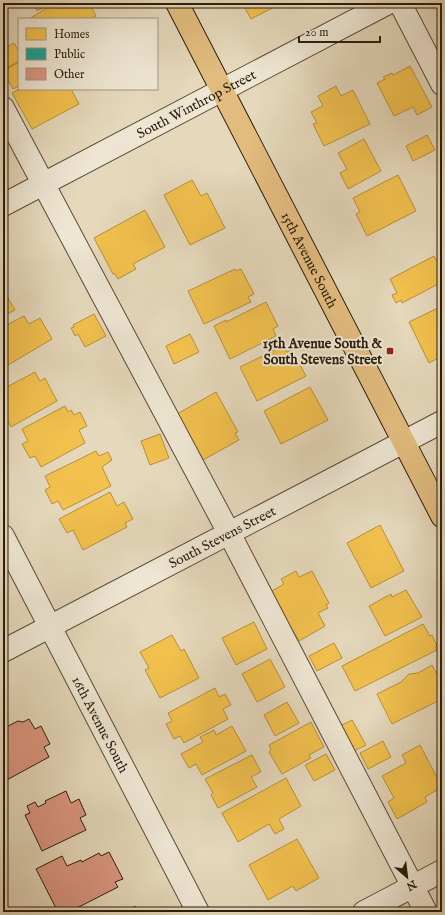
<svg xmlns="http://www.w3.org/2000/svg" width="445" height="915" viewBox="0 0 445 915" font-family="'IM FELL English',serif">
<style>
.homes{fill:#f2c14e;stroke:#b6903a}
.public{fill:#17a398;stroke:#1d7b6e}
.building{fill:#db9680;stroke:#2a1d0b}
.lines{fill:none;stroke-linecap:round;stroke-linejoin:round}
.minor-casing{stroke:#594c37;stroke-width:24}
.major-casing{stroke:#2a1d0b;stroke-width:24}
.minor{stroke:#eee6d3;stroke-width:22}
.major{stroke:#e2bc7e;stroke-width:22}
.poi-dot{fill:#8f2418;stroke:#eee6d3;stroke-width:1.5}
.labels{text-anchor:middle;stroke-width:4;stroke-linejoin:round;paint-order:stroke}
.street-label{font-size:14px;fill:#2a1d0b;stroke:#eee6d3}
.poi-label{font-size:14px;font-weight:bold;fill:#2a1d0b;stroke:#eee6d3;text-anchor:end}
</style>
<rect width="100%" height="100%" fill="#e5d8bb"/>
<filter id="stains"><feTurbulence type="fractalNoise" baseFrequency=".005" numOctaves="4"/><feColorMatrix values="0 0 0 0 .2 0 0 0 0 .09 0 0 0 0 .02 0 0 0 .5 -.17"/></filter>
<radialGradient id="worn" r=".72"><stop offset=".6" stop-color="#630" stop-opacity="0"/><stop offset="1" stop-color="#630" stop-opacity=".3"/></radialGradient>
<g class="homes">
<polygon points="33,3 51,3 37,11"/>
<polygon points="55,3 89,3 96,16 90,19 29,19"/>
<polygon points="242,3 282,3 251,19"/>
<polygon points="14,43 18,50 19,49 19,61 3,70 3,49"/>
<polygon points="19,62 19,86 13,89 3,71"/>
<polygon points="410,66 432,107 417,115 413,107 394,116 377,83 385,79 383,77 392,73 393,75"/>
<polygon points="336,86 341,96 353,90 370,124 324,146 313,124 317,123 311,112 323,106 318,96"/>
<polygon points="19,89 71,89 79,104 32,129 12,93"/>
<polygon points="427,135 435,150 413,161 406,146"/>
<polygon points="364,139 381,171 348,189 340,173 347,169 338,153"/>
<polygon points="398,175 416,211 367,236 356,214 360,212 353,198"/>
<polygon points="192,180 201,196 207,193 225,228 190,245 164,195"/>
<polygon points="145,210 165,247 133,264 136,269 118,279 115,274 113,274 94,238"/>
<polygon points="434,256 442,271 442,282 402,303 401,300 396,303 392,295 397,293 390,279"/>
<polygon points="235,269 236,271 241,269 254,294 248,297 251,302 204,324 188,291"/>
<polygon points="3,289 15,310 3,316"/>
<polygon points="266,302 278,326 273,329 276,336 230,359 214,326 226,320 226,322"/>
<polygon points="442,306 442,356 429,363 409,322"/>
<polygon points="94,314 106,336 85,347 78,334 75,336 71,328 74,327 73,325"/>
<polygon points="24,316 29,324 40,318 52,339 3,368 3,327"/>
<polygon points="190,334 199,352 174,364 166,346"/>
<polygon points="283,346 287,352 292,350 306,376 257,401 240,367"/>
<polygon points="35,372 40,381 45,378 57,401 11,427 3,412 3,406 8,404 3,396 3,389"/>
<polygon points="310,387 328,420 281,444 264,411"/>
<polygon points="216,392 238,432 235,433 239,440 203,460 177,414"/>
<polygon points="65,406 68,412 71,410 74,415 80,412 87,426 79,430 85,443 41,467 35,456 30,458 22,444 28,441 22,429"/>
<polygon points="160,434 169,458 150,465 141,441"/>
<polygon points="96,451 99,456 108,452 112,460 102,467 111,486 63,510 58,501 52,504 45,490 50,487 45,476"/>
<polygon points="110,492 117,506 124,502 133,519 125,523 127,527 83,550 73,530 67,533 59,519"/>
<polygon points="380,525 404,571 371,588 347,543"/>
<polygon points="296,571 299,577 312,571 329,603 326,605 328,608 318,613 325,626 299,641 270,592 284,584 281,579"/>
<polygon points="406,590 422,617 385,636 369,606 391,594 392,597"/>
<polygon points="254,622 267,649 236,665 222,638"/>
<polygon points="423,624 430,636 432,635 437,646 435,647 437,650 355,691 342,666"/>
<polygon points="172,635 181,651 184,649 199,678 160,698 145,670 149,668 140,652"/>
<polygon points="334,643 342,658 317,671 309,656"/>
<polygon points="270,659 285,687 257,702 242,674"/>
<polygon points="432,665 439,678 442,677 442,699 392,724 377,694 401,682 409,674 418,673"/>
<polygon points="215,688 219,697 225,694 231,705 223,709 228,719 184,743 180,736 174,739 166,724 172,721 168,713"/>
<polygon points="287,702 299,723 275,736 264,715"/>
<polygon points="352,720 366,745 352,752 338,727"/>
<polygon points="311,722 324,747 309,755 311,758 282,774 269,752 271,750 269,745"/>
<polygon points="232,726 246,751 202,775 196,764 189,768 181,754 203,742 200,737 214,730 216,735"/>
<polygon points="383,741 391,757 368,769 360,753"/>
<polygon points="420,745 442,787 425,797 427,802 397,819 388,802 394,798 382,776 406,763 402,755"/>
<polygon points="326,754 335,770 314,781 305,765"/>
<polygon points="252,755 261,772 251,777 257,787 218,808 211,795 213,793 205,779"/>
<polygon points="286,778 301,806 279,819 284,829 275,834 269,824 238,842 222,813"/>
<polygon points="297,839 319,878 296,891 293,886 268,900 249,865"/>
</g>
<polygon class="public" points="135,906 138,912 125,912"/>
<g class="building">
<polygon points="29,719 35,729 41,726 50,744 44,747 49,757 3,782 3,733 8,726 18,721 23,722"/>
<polygon points="66,791 71,803 79,799 86,815 80,818 86,830 42,851 25,815 30,813 27,806 35,802 38,807 46,803 45,801"/>
<polygon points="109,852 123,879 115,882 118,887 69,912 58,912 36,869 62,856 67,866 81,860 82,862 99,853 101,856"/>
</g>
<g class="lines">
<g class="minor-casing">
<g id="minor">
<polyline points="400,3 442,84"/>
<polyline points="3,108 229,533 426,912"/>
<path id="s1" d="M3 205 388 3"/>
<path id="s2" d="M3 536 198 912"/>
<path id="s3" d="M3 651 442 422"/>
<polyline points="364,912 442,871"/>
</g>
</g>
<g class="major-casing">
<g id="major">
<path id="s4" d="M177 3 442 516"/>
</g>
</g>
<use href="#minor" class="minor"/>
<use href="#major" class="major"/>
</g>
<rect class="poi-dot" x="386" y="347" width="8" height="8" rx="2"/>
<g class="labels">
<g class="street-label">
<text dy="5" stroke="none"><textPath href="#s1" startOffset="218">South Winthrop Street</textPath></text>
<text dy="5" stroke="none"><textPath href="#s4" startOffset="289">15th Avenue South</textPath></text>
<text dy="5" stroke="none"><textPath href="#s3" startOffset="247">South Stevens Street</textPath></text>
<text dy="5" stroke="none"><textPath href="#s2" startOffset="212">16th Avenue South</textPath></text>
</g>
<g class="poi-label">
<text x="382" y="348">15th Avenue South &amp;<tspan x="382" dy="16">South Stevens Street</tspan></text>
</g>
</g>
<rect width="445" height="915" fill="none" stroke="#e5d8bb" stroke-width="16"/>
<rect x="4" y="4" width="437" height="907" fill="none" stroke="#2a1d0b" stroke-width="2"/>
<rect x="8" y="8" width="429" height="899" fill="none" stroke="#2a1d0b"/>
<rect x="18" y="18" width="140" height="72" fill="#eee6d3" stroke="#a09683"/>
<rect x="26" y="28" width="20" height="12" fill="#f2c14e" stroke="#a09683"/>
<text x="54" y="38" font-size="12" fill="#2a1d0b">Homes</text>
<rect x="26" y="48" width="20" height="12" fill="#17a398" stroke="#a09683"/>
<text x="54" y="58" font-size="12" fill="#2a1d0b">Public</text>
<rect x="26" y="68" width="20" height="12" fill="#db9680" stroke="#a09683"/>
<text x="54" y="78" font-size="12" fill="#2a1d0b">Other</text>
<g transform="translate(407 877) rotate(152)" stroke="#eee6d3" stroke-width="3" paint-order="stroke">
<path d="M0-3L7 15L0 10L-7 15Z" fill="#2a1d0b"/>
<text y="-6" font-size="11" font-weight="bold" text-anchor="middle" fill="#2a1d0b">N</text>
</g>
<path d="M299 36v6h81v-6" fill="none" stroke="#2a1d0b" stroke-width="2"/>
<text x="305" y="36" font-size="12" fill="#2a1d0b" stroke="#eee6d3" stroke-width="3" paint-order="stroke">20 m</text>
<rect width="100%" height="100%" filter="url(#stains)"/>
<rect width="100%" height="100%" fill="url(#worn)"/>
</svg>
